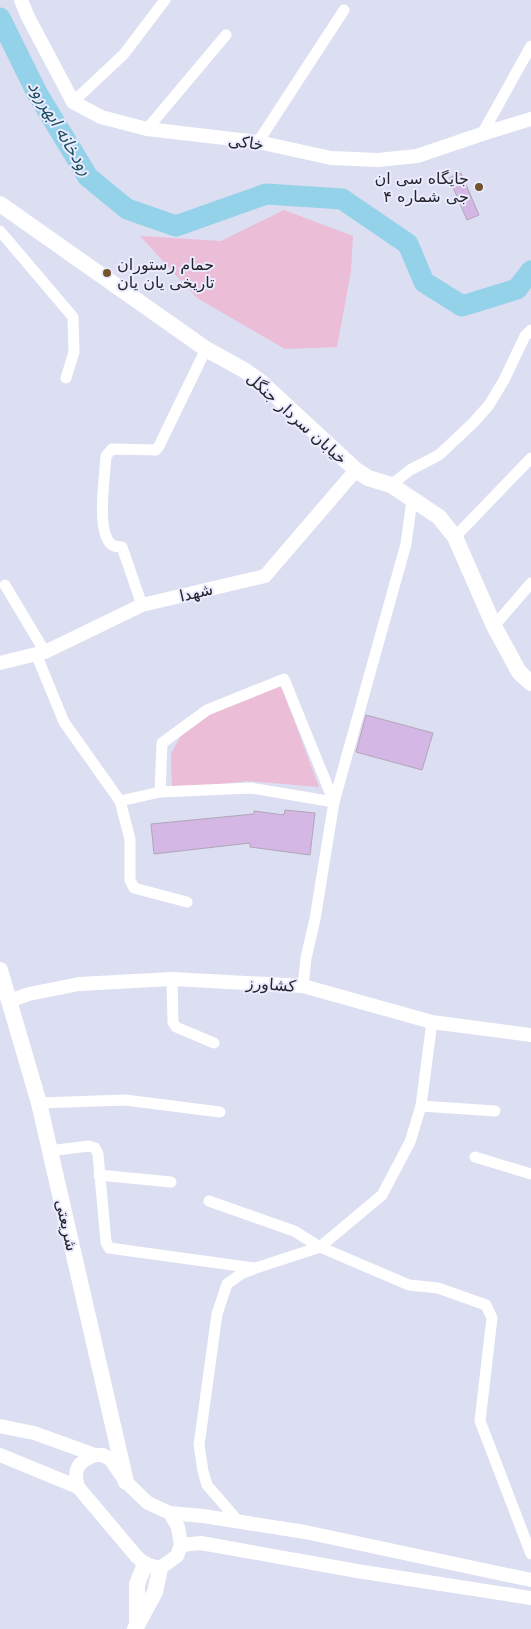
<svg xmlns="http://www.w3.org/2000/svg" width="531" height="1629" viewBox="0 0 531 1629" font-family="'DejaVu Sans','Noto Sans Arabic',sans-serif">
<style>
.green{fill:#ebbdd7}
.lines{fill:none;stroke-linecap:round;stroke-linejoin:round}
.river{stroke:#94d2e9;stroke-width:21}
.building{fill:#d5b7e5;stroke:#b1a6b7}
.minor{stroke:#fff;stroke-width:11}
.tertiary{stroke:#fff;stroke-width:14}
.secondary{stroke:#fff;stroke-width:16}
.poi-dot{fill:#735429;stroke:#eaebfe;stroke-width:2}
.labels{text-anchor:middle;stroke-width:4;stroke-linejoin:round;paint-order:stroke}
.street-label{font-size:16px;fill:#25252c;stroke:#eaebfe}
.poi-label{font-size:16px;fill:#25252c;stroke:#eaebfe;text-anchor:end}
.water-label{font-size:18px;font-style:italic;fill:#1b4f60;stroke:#eaebfe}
</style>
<rect width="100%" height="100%" fill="#dcdef1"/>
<g class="green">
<polygon points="284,210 353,236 351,271 337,347 285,349 197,298 140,236 221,241"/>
<polygon points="279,685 283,691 319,787 247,781 172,790 171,754 180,737 198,720"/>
</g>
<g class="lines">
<polyline class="river" points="0,18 37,93 88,177 127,209 176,226 266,194 342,199 408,244 424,282 462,306 517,289 531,271"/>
</g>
<g class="building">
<polygon points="461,173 479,215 467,220 449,178"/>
<polygon points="366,715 433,733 422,770 356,752"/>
<polygon points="285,810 315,813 310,855 250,847 250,843 154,854 151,824 254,814 254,811 284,815"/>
</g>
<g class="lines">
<g class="minor">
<polyline points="73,102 124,54 165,0"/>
<polyline points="147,129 226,35"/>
<polyline points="482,134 531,46"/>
<polyline points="258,142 344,10"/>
<polyline points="0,231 73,317 74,352 66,378"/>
<polyline points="391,485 410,470 439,455 473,423 489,405 504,380 525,336 531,330"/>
<polyline points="455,537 531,458"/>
<polyline points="5,585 45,652"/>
<path d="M142 605 122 547C118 547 114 547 111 544 96 531 105 476 106 456L112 449 156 450 159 446 206 349"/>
<polyline points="494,626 531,583"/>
<polyline points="36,654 64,722 120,801 130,839 130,880 134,888 187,902"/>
<polyline points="160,792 162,743 207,710 284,679 334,802"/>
<polyline points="120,801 160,792 251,788 334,802"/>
<polyline points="172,979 173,1022 176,1027 214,1043"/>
<polyline points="303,986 306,958 315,919 334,802 406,544 412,500"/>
<polyline points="39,1103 125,1100 220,1112"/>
<polyline points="421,1106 495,1111"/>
<polyline points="49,1151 89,1146 95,1148 98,1154 106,1242 109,1248 254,1268"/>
<polyline points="475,1157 531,1174"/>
<polyline points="99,1175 171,1182"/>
<polyline points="209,1201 294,1231 320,1247 409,1285 438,1288 486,1305 492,1318 480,1421 531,1554"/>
<polyline points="239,1522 207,1485 203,1471 199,1445 217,1314 227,1284 241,1274 256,1268 320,1247 382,1195 410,1142 421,1106 432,1022"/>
</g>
<g class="tertiary">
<polyline points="21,0 28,17 73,102 101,117 147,129 258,142 331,158 378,160 417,156 482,134 531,119"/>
<polyline points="0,663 45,652 142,605 265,576 356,470"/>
<polyline points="9,1001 29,994 79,984 172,979 303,986 432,1022 531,1035"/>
<polyline points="0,1426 34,1433 95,1455"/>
<polyline points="0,1455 78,1487"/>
<path d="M95 1455H103L111 1460 126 1482 148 1503 170 1513 178 1527 181 1545 177 1556 160 1568 145 1564 137 1557 78 1487C73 1470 77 1462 95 1455Z"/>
<polyline points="170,1513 203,1516 305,1532 531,1580"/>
<polyline points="181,1545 201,1543 357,1571 531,1598"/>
</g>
<g class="secondary">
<polyline points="0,204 206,349 244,370 262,383 356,470 368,478 391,485 439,517 455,537 494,626 519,672 531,683"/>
<polyline points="0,970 39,1103 126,1482"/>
<polyline points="137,1622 137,1584 145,1564"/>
<polyline points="135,1629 155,1592 160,1568"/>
</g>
</g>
<g class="poi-dot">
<circle cx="479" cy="187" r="5"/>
<circle cx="107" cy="273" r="5"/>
</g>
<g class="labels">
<g class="street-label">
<text transform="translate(246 142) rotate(8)" y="6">خاکی</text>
<text transform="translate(297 418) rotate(42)" y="6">خیابان سردار جنگل</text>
<text transform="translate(196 592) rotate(-13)" y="6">شهدا</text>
<text transform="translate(271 984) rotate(4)" y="6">کشاورز</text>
<text transform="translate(67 1225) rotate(77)" y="6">شریعتی</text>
</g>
<g class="poi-label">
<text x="469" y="184">جایگاه سی ان<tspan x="469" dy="18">جی شماره ۴</tspan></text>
<text x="117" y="270" text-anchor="start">حمام رستوران<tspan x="117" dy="18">تاریخی یان یان</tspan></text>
</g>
<g class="water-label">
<text transform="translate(60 128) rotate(59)" y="6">رودخانه ابهررود</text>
</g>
</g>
</svg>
